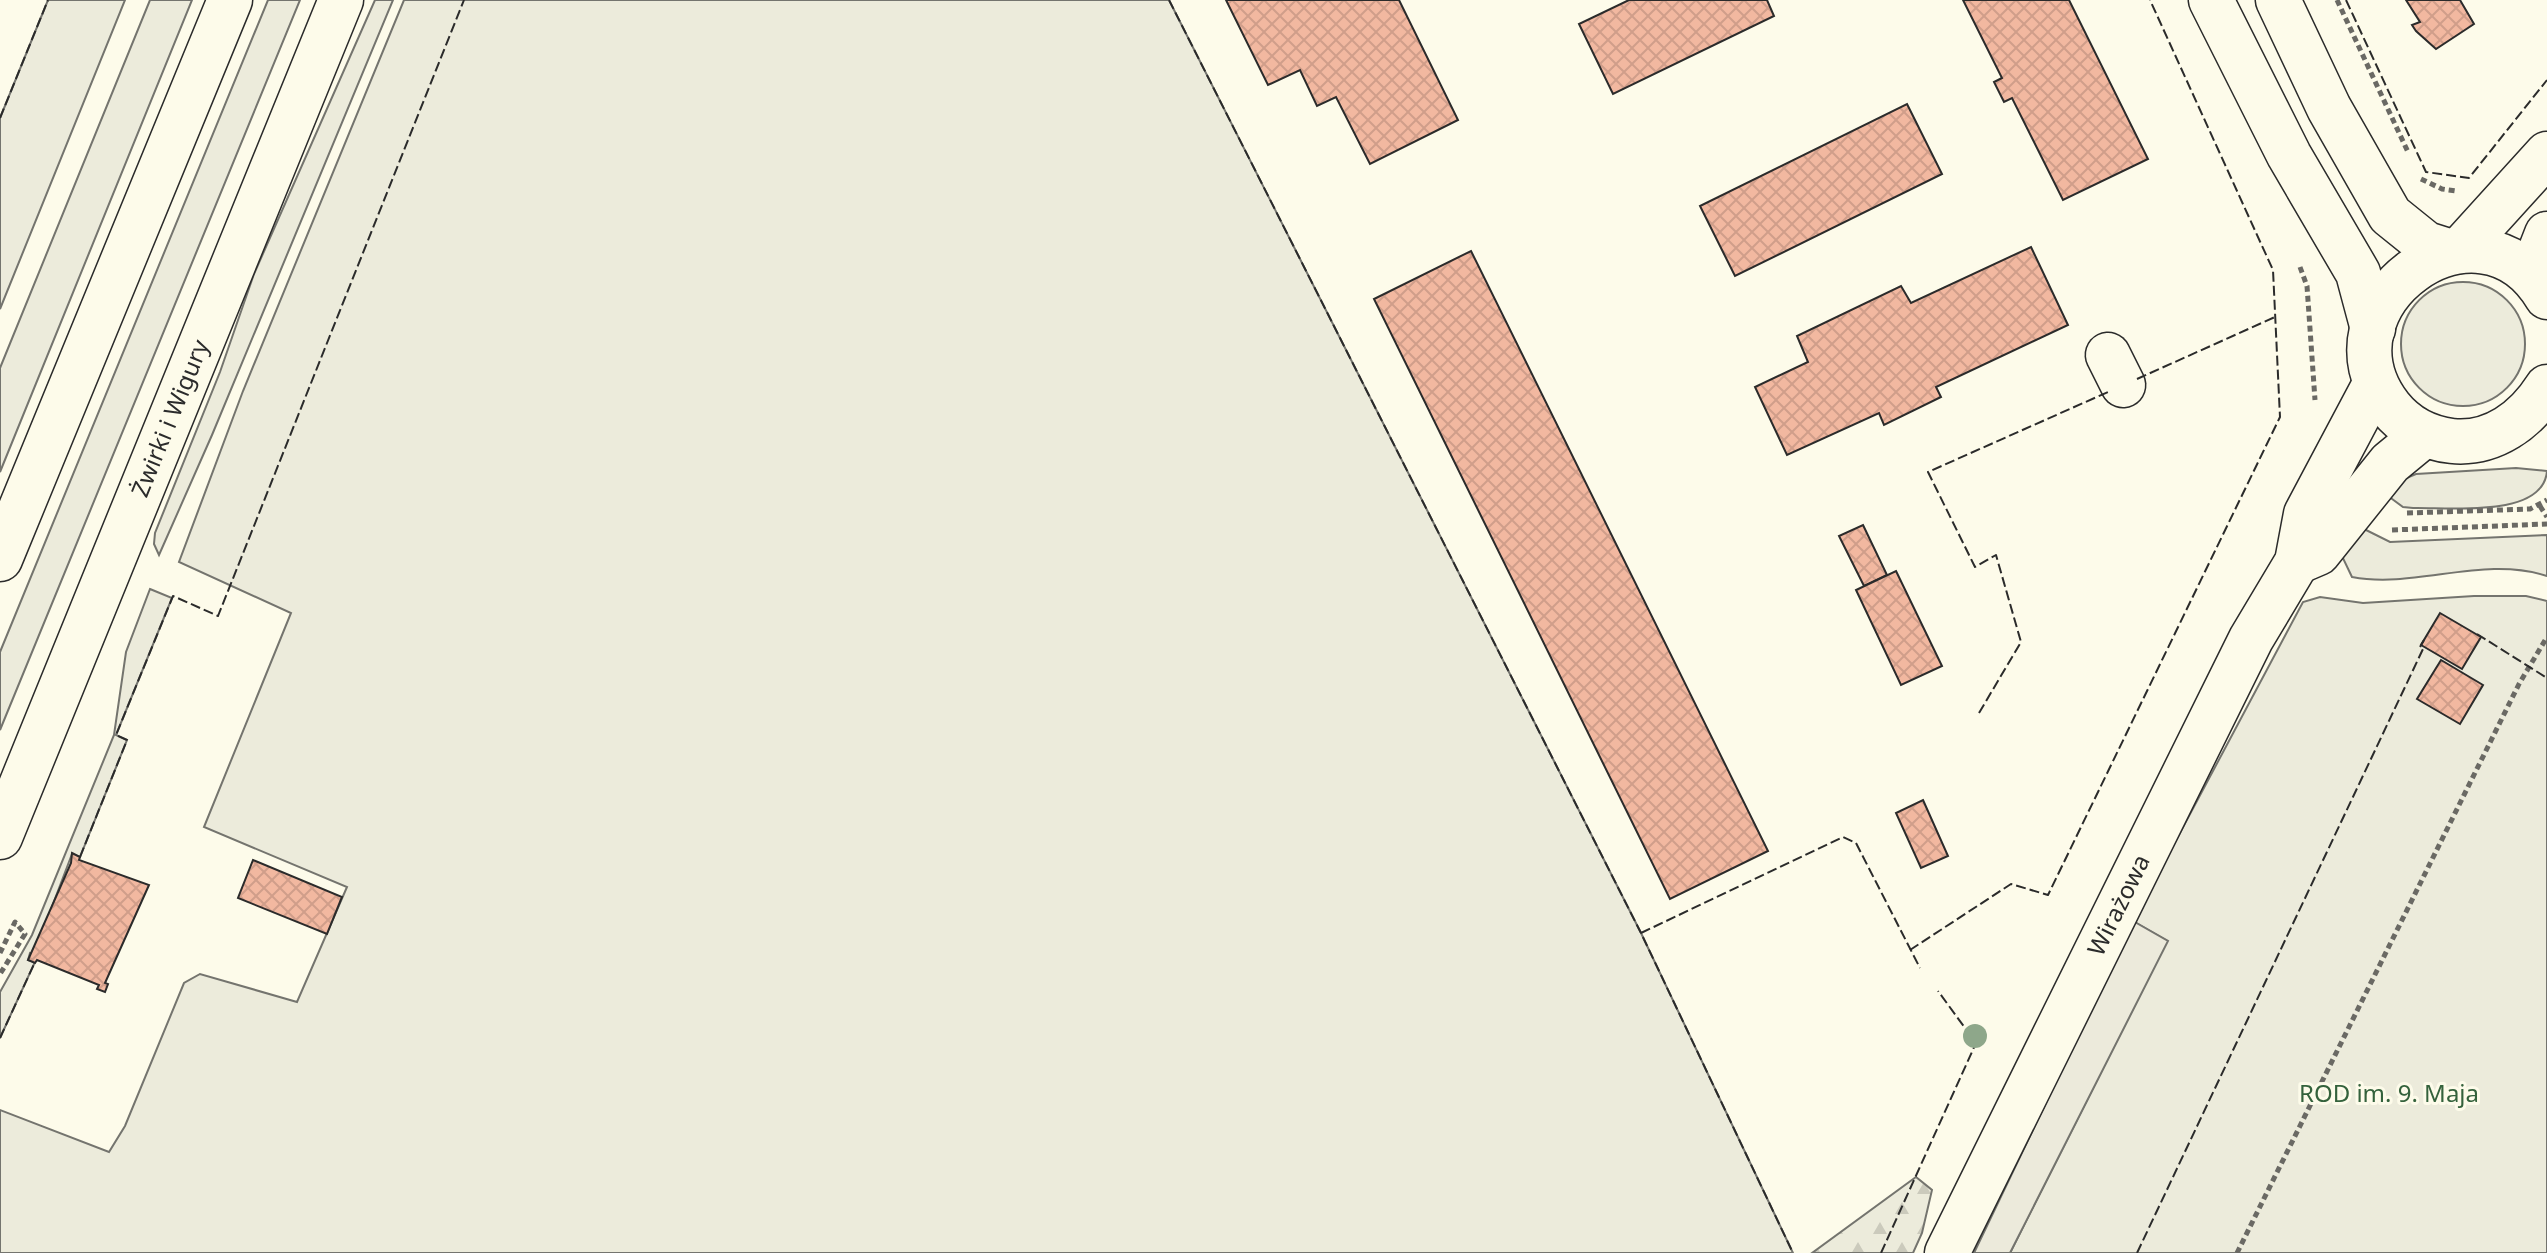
<svg xmlns="http://www.w3.org/2000/svg" width="2547" height="1253" viewBox="0 0 2547 1253" font-family="'Noto Sans',sans-serif">
<style>
.green{fill:#ecebdb;stroke:#74746e;stroke-width:2}
.forest{fill:url(#forest-firs);stroke:#74746e;stroke-width:2}
.parking{fill:#eceadb;stroke:#74746e;stroke-width:2}
.building{fill:url(#building-cross-hatch);stroke:#2b2b2b;stroke-width:2}
.lines{fill:none;stroke-linecap:round;stroke-linejoin:round}
.minor-casing{stroke:#2b2b2b;stroke-width:47}
.major-casing{stroke:#2b2b2b;stroke-width:47}
.path{stroke:#6a6964;stroke-width:5;stroke-dasharray:6 4;stroke-linecap:butt}
.minor{stroke:#fdfbea;stroke-width:44}
.major{stroke:#fdfbea;stroke-width:44}
.fence{stroke:#2b2b2b;stroke-width:2;stroke-dasharray:10 4;stroke-linecap:butt}
.tree{fill:#8ea78a}
.labels{text-anchor:middle;stroke-width:6;stroke-linejoin:round;paint-order:stroke}
.street-label{font-size:24px;fill:#2b2b2b;stroke:#fdfbea}
.park-label{font-size:24px;fill:#34623c;stroke:#fdfbea}
</style>
<defs>
<pattern id="forest-firs" width="22" height="20" patternUnits="userSpaceOnUse" patternTransform="scale(2)"><rect width="22" height="20" fill="#ecebdb"/><path d="M5 1l3.5 6h-7zM16 11l3.5 6h-7z" fill="#cbcabc"/></pattern>
<pattern id="building-cross-hatch" width="8" height="8" patternUnits="userSpaceOnUse" patternTransform="scale(2)"><rect width="8" height="8" fill="#f2b8a0"/><path d="M0 0l8 8M0 8l8-8" fill="none" stroke="#d09e8a"/></pattern>
</defs>
<rect width="100%" height="100%" fill="#fdfbea"/>
<g class="green">
<polygon points="48,0 125,0 0,309 0,118"/>
<polygon points="150,0 192,0 0,472 0,368"/>
<polygon points="268,0 300,0 0,730 0,652"/>
<polygon points="375,0 393,0 212,435 159,555 154,544 155,533 220,372 254,274"/>
<polygon points="404,0 1169,0 1641,933 1793,1253 0,1253 0,1110 109,1152 125,1126 184,983 200,974 297,1002 347,887 204,827 291,613 179,562 243,391"/>
<circle cx="2463" cy="344" r="62"/>
<path d="M2516 468 2547 471C2543 519 2448 507 2413 508L2403 507 2384 493 2397 482 2416 474Z"/>
<path d="M2360 527 2390 542 2547 535V576C2483 555 2416 589 2352 577L2340 552Z"/>
<polygon points="150,589 172,598 116,735 127,740 80,857 72,854 34,954 30,953 28,960 35,962 0,1038 0,992 32,935 114,735 126,652"/>
<polygon points="2474,596 2526,596 2547,601 2547,1253 2010,1253 2167,941 2133,921 2303,602 2320,597 2363,603"/>
</g>
<polygon class="forest" points="1916,1177 1932,1190 1922,1233 1913,1253 1812,1253"/>
<polygon class="parking" points="2133,921 2168,941 2010,1253 1974,1253"/>
<g class="building">
<polygon points="1226,0 1399,0 1458,120 1370,164 1336,97 1317,106 1300,70 1268,85"/>
<polygon points="1629,0 1767,0 1774,16 1613,94 1579,24"/>
<polygon points="1963,0 2069,0 2148,159 2063,200 2012,98 2004,102 1994,82 2002,78"/>
<polygon points="2406,0 2460,0 2474,24 2436,49 2416,31 2412,25 2420,22"/>
<polygon points="1907,104 1942,174 1735,276 1700,206"/>
<polygon points="2031,247 2068,325 1936,387 1941,397 1884,425 1879,413 1787,455 1755,387 1808,362 1797,336 1901,286 1911,303"/>
<polygon points="1471,251 1768,851 1670,899 1374,299"/>
<polygon points="1863,525 1887,575 1864,586 1839,536"/>
<polygon points="1896,571 1942,666 1901,685 1856,590"/>
<polygon points="2440,613 2481,637 2462,669 2421,645"/>
<polygon points="2441,660 2483,685 2460,724 2417,699"/>
<polygon points="1923,800 1948,856 1921,868 1896,813"/>
<polygon points="72,853 80,857 79,860 149,885 105,983 108,984 105,992 97,989 99,985 37,960 35,963 28,960 71,863"/>
<polygon points="253,860 342,897 327,934 238,898"/>
</g>
<g class="lines">
<g class="minor-casing">
<g id="minor">
<polyline points="2211,0 2289,155 2358,273 2373,329"/>
<polyline points="2278,0 2329,108 2390,215 2426,244 2448,251"/>
<polyline points="2459,251 2547,154"/>
<polyline points="2531,275 2547,234"/>
<path d="M2547 297C2479 182 2311 305 2390 407 2406 427 2426 438 2452 441 2493 445 2526 420 2547 387"/>
<polyline points="2108,355 2123,385"/>
<polyline points="2297,562 2318,553 2390,463 2424,435"/>
<path id="s1" d="M1947 1253 2251 639 2297 562 2306 514 2375 384"/>
</g>
</g>
<g class="major-casing">
<g id="major">
<polyline points="0,559 230,0"/>
<path id="s2" d="M0 837 341 0"/>
</g>
</g>
<g class="path">
<polyline points="2337,0 2408,152"/>
<polyline points="2421,179 2442,189 2456,191"/>
<polyline points="2300,267 2307,286 2315,400"/>
<polyline points="2540,506 2547,517"/>
<polyline points="2407,513 2530,509 2547,500"/>
<polyline points="2392,530 2547,524"/>
<polyline points="0,953 15,922 25,934 0,974"/>
<polyline points="2237,1253 2519,684 2547,637"/>
</g>
<use href="#minor" class="minor"/>
<use href="#major" class="major"/>
<g class="fence">
<polyline points="1169,0 1641,933 1793,1253"/>
<polyline points="2346,0 2426,172 2469,178 2547,80"/>
<polyline points="0,118 48,0"/>
<polyline points="2137,379 2275,317"/>
<polyline points="2477,634 2547,678"/>
<polyline points="1979,713 2021,642 1996,555 1975,567 1928,472 2108,392"/>
<polyline points="80,857 127,740 116,735 173,596 218,616 464,0"/>
<polyline points="1641,933 1843,837 1856,843 1920,968"/>
<polyline points="1910,950 2011,884 2048,895 2280,417 2273,270 2150,0"/>
<polyline points="0,1038 35,962"/>
<polyline points="1881,1253 1976,1043 1938,991"/>
<polyline points="2137,1253 2423,649 2420,647 2424,640"/>
</g>
</g>
<circle class="tree" cx="1975" cy="1036" r="12"/>
<g class="labels">
<g class="street-label">
<text dy="8" stroke="none"><textPath href="#s2" startOffset="452">Żwirki i Wigury</textPath></text>
<text dy="8" stroke="none"><textPath href="#s1" startOffset="388">Wirażowa</textPath></text>
</g>
<g class="park-label">
<text x="2389" y="1102">ROD im. 9. Maja</text>
</g>
</g>
</svg>
